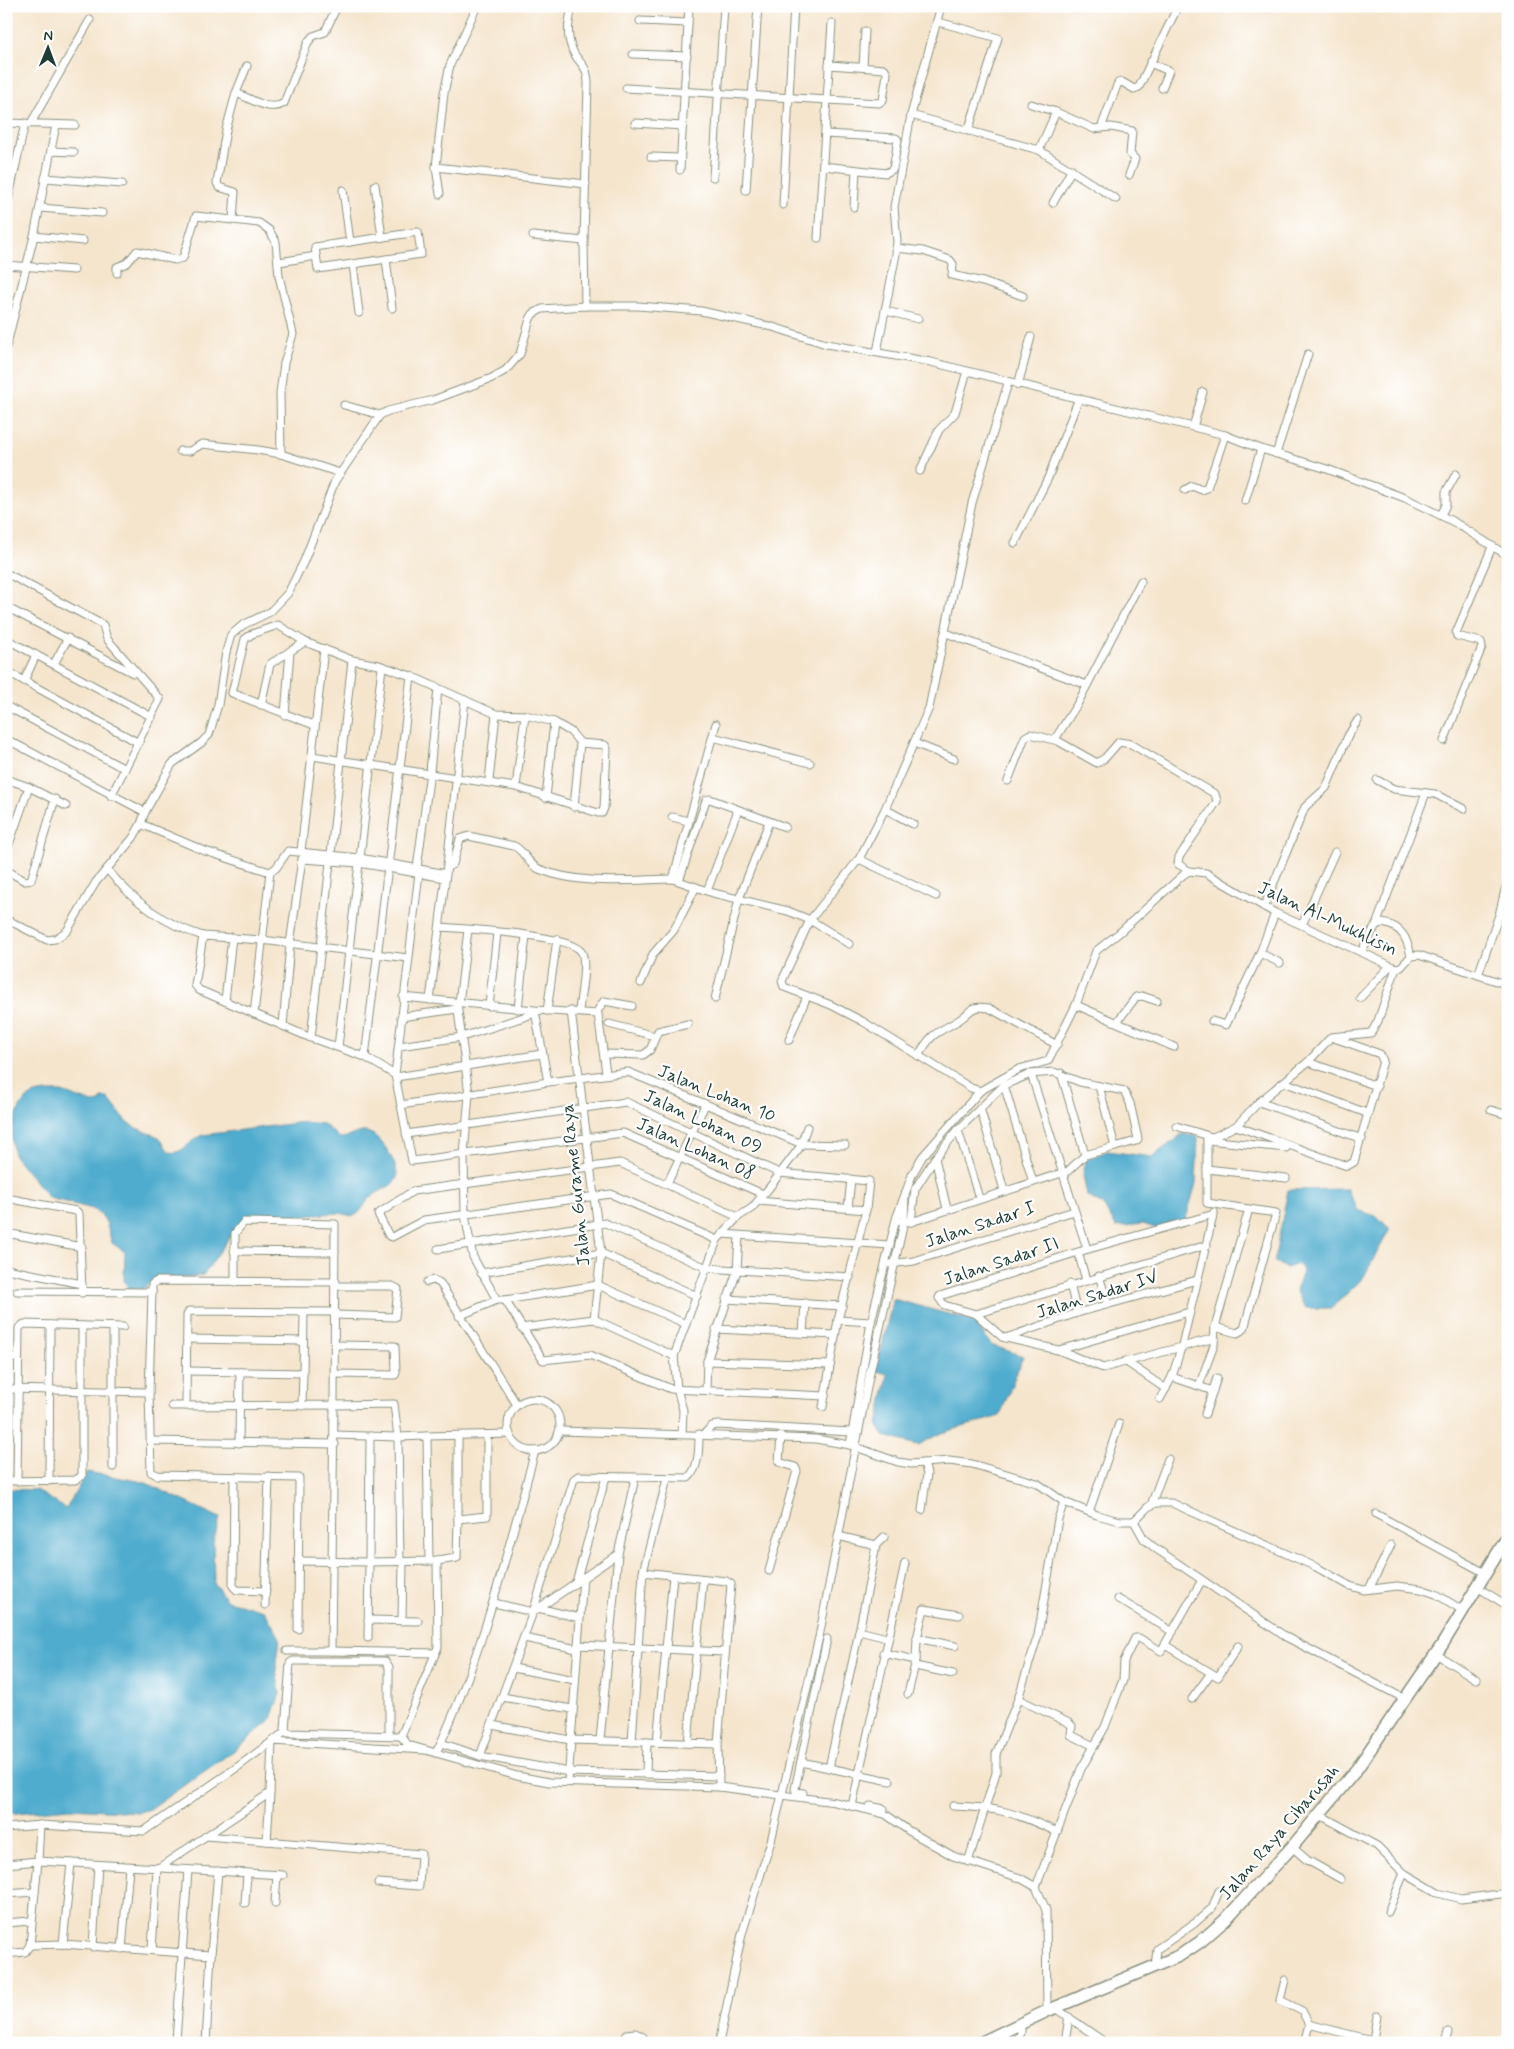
<svg xmlns="http://www.w3.org/2000/svg" width="1514" height="2049" viewBox="0 0 1514 2049" font-family="Mynerve,sans-serif">
<style>
.water{fill:#50acce;stroke:#387481}
.lines{fill:none;stroke-linecap:round;stroke-linejoin:round}
.street-casing{stroke:#8a9180;stroke-width:9}
.primary-casing{stroke:#8a9180;stroke-width:14}
.street{stroke:#fff;stroke-width:7}
.primary{stroke:#fff;stroke-width:11}
.labels{text-anchor:middle;stroke-width:4.5;stroke-linejoin:round;paint-order:stroke}
.street-label{font-size:18px;fill:#1f3d34;stroke:#fff}
</style>
<rect width="100%" height="100%" fill="#fff"/>
<filter id="ink" filterUnits="userSpaceOnUse"><feTurbulence type="fractalNoise" baseFrequency=".02" numOctaves="2"/><feDisplacementMap in="SourceGraphic" scale="10" xChannelSelector="R" yChannelSelector="G"/><feConvolveMatrix kernelMatrix="1 2 1 2 8 2 1 2 1" color-interpolation-filters="sRGB"/></filter>
<filter id="wash" filterUnits="userSpaceOnUse"><feTurbulence type="fractalNoise" baseFrequency=".0096" numOctaves="4" result="noise"/><feDisplacementMap in="SourceGraphic" scale="20" xChannelSelector="R" yChannelSelector="G"/><feGaussianBlur stdDeviation="1.12" result="paint"/><feColorMatrix in="noise" values="0 0 0 0 0 0 0 0 0 0 0 0 0 0 0 0 0 1.4 0 .05"/><feComposite in="paint" operator="in"/></filter>
<g filter="url(#wash)">
<rect width="100%" height="100%" fill="#f5e5cd"/>
<g class="water">
<path d="M47 1092H62L93 1103 100 1102 102 1098H108L126 1121 134 1127 159 1137 169 1152C185 1155 189 1139 203 1135L304 1122 323 1124 340 1138C349 1138 357 1131 366 1132 380 1133 399 1165 397 1178 392 1187 381 1190 372 1196 365 1201 363 1212 355 1215 350 1217 346 1214 340 1213 323 1213 307 1217 290 1217 277 1217 261 1212 248 1218 236 1223 215 1261 203 1275L150 1283 143 1289 128 1288 124 1281 125 1252 112 1243 106 1222 101 1215 93 1209 49 1198 15 1157C8 1140 13 1110 28 1098 34 1093 41 1093 47 1092Z"/>
<polygon points="1183,1134 1198,1137 1196,1183 1185,1222 1158,1229 1143,1224 1116,1227 1104,1206 1087,1196 1083,1175 1086,1160 1107,1151 1152,1157"/>
<polygon points="1347,1189 1358,1210 1378,1217 1390,1229 1363,1278 1332,1308 1305,1308 1296,1290 1303,1272 1298,1264 1286,1268 1274,1262 1288,1190"/>
<polygon points="893,1299 974,1321 991,1345 1023,1356 1000,1416 942,1433 918,1445 884,1436 878,1426 888,1374 876,1371"/>
<polygon points="87,1472 144,1482 220,1518 213,1541 214,1583 227,1601 264,1610 280,1638 276,1669 280,1694 270,1721 235,1750 150,1809 139,1812 70,1808 6,1814 6,1489 36,1490 66,1509"/>
</g>
</g>
<g filter="url(#ink)">
<g class="lines">
<g class="street-casing">
<g id="street">
<polyline points="477,6 450,65 444,93 436,167 586,184"/>
<polyline points="561,6 570,10 575,7"/>
<path d="M572 9C567 25 566 40 575 55 583 67 587 66 588 83L584 241 585 306"/>
<polyline points="640,21 688,23"/>
<polyline points="938,22 998,38 968,131"/>
<polyline points="633,54 687,56"/>
<polyline points="1150,63 1169,71 1162,88"/>
<polyline points="863,67 865,31"/>
<polyline points="626,88 879,103 883,100 887,74 885,69 829,65"/>
<polyline points="236,93 247,66"/>
<polyline points="1031,104 1056,112"/>
<polyline points="911,115 1039,150 1116,199"/>
<polyline points="6,123 75,125"/>
<polyline points="31,123 90,20"/>
<polyline points="635,123 683,126"/>
<polyline points="1101,128 1111,127 1132,131 1130,154 1135,159 1129,175"/>
<polyline points="1039,150 1056,112 1094,129 1101,128 1118,83 1122,82 1134,89 1139,87 1178,6"/>
<polyline points="51,151 74,152"/>
<polyline points="651,157 680,158"/>
<polyline points="823,166 886,173 893,169 898,140 896,138 825,134"/>
<polyline points="436,167 440,194"/>
<polyline points="680,170 689,6"/>
<polyline points="713,177 724,6"/>
<polyline points="45,178 122,184"/>
<polyline points="375,185 382,237"/>
<polyline points="343,190 350,242"/>
<polyline points="746,190 758,6"/>
<polyline points="1053,203 1072,169"/>
<polyline points="783,205 794,6"/>
<polyline points="854,207 856,170"/>
<polyline points="40,208 102,213"/>
<polyline points="6,210 25,123"/>
<polygon points="418,232 421,254 318,269 315,247"/>
<polyline points="34,236 83,241"/>
<polyline points="533,236 584,241"/>
<polyline points="818,238 832,23"/>
<polyline points="896,248 923,251 950,260 953,264 952,275 983,282 1023,296"/>
<polyline points="386,259 392,308"/>
<polyline points="279,262 316,256"/>
<polyline points="353,264 359,313"/>
<polyline points="6,265 74,270"/>
<polyline points="117,273 117,267 127,263 137,251 175,260 183,258 196,216 233,220"/>
<polyline points="886,311 918,319"/>
<polyline points="6,348 34,236 56,125"/>
<polyline points="877,352 896,254 897,241 894,207 911,115 941,6"/>
<polyline points="1018,385 1031,337"/>
<polyline points="344,405 380,415"/>
<polyline points="1193,427 1203,392"/>
<polyline points="180,451 190,451 202,444 258,450 281,454 340,473"/>
<path d="M281 454 280 393 284 363 293 334 279 276 276 242 269 230 259 223 233 220 235 192 219 187 217 183 226 130 236 93C250 98 270 113 284 103L308 42 313 36 325 32 337 6"/>
<polyline points="1276,454 1308,354"/>
<polyline points="920,471 939,430 955,413 967,371"/>
<polyline points="1185,490 1192,486 1202,490 1207,488 1225,435"/>
<polyline points="1245,501 1261,449"/>
<polyline points="1441,515 1446,505 1446,492 1456,474"/>
<polyline points="1015,543 1048,478 1079,398"/>
<polyline points="6,573 103,625 107,639 160,699 111,796"/>
<polyline points="6,607 133,673"/>
<polyline points="946,633 1087,685"/>
<polyline points="6,639 152,717"/>
<polyline points="54,664 68,638"/>
<polyline points="6,671 139,743"/>
<polyline points="24,681 36,655"/>
<polyline points="261,705 270,664 305,642"/>
<polyline points="6,706 125,769"/>
<polyline points="285,715 290,651"/>
<polyline points="716,724 673,879 713,893 788,911 810,920 849,944"/>
<polyline points="713,737 810,763"/>
<polyline points="6,739 145,812"/>
<polyline points="1055,739 1078,703 1141,581"/>
<polyline points="1444,741 1482,647 1481,642 1457,636 1456,633 1492,547"/>
<polyline points="914,743 954,759"/>
<polyline points="312,756 516,787 598,813 602,813 604,808 607,749 605,745 580,743 571,732 554,722 525,715 496,714 411,676 379,665 352,660 305,642 278,625 252,634 245,639 232,693 314,725"/>
<polyline points="6,779 29,787 66,806"/>
<polyline points="1377,780 1394,789 1435,794 1464,809"/>
<polyline points="489,781 496,714"/>
<polyline points="1008,781 1025,737 1030,734 1058,741 1097,763 1105,758 1119,742 1131,744 1215,794 1217,801 1214,806 1179,857 1178,864 1189,871"/>
<polyline points="516,787 525,715"/>
<polyline points="546,798 554,722"/>
<polyline points="574,807 580,743"/>
<polyline points="885,809 913,824"/>
<polyline points="672,817 688,821"/>
<polyline points="141,824 205,851 270,872"/>
<polyline points="301,851 324,649"/>
<polyline points="6,853 29,787"/>
<polyline points="360,858 382,667"/>
<polyline points="859,859 936,896"/>
<path d="M447 867 453 864 460 839 469 836 514 846C525 851 527 864 539 869 581 886 629 880 673 879"/>
<polyline points="417,868 430,772 438,688"/>
<path d="M107 869C132 900 163 924 203 936"/>
<polyline points="6,870 25,881 31,880 55,799"/>
<polyline points="419,873 395,1075 412,1161 623,1133 763,1194"/>
<polyline points="679,881 706,800 710,799 785,827"/>
<polyline points="707,891 738,810"/>
<polyline points="1264,907 1305,807 1326,788 1348,736 1358,720"/>
<polyline points="6,919 47,940 55,939 67,931 96,882 133,838 141,824 145,812 172,764 201,743 209,735 218,705 226,652 231,635 243,625 270,612 288,593 304,561 335,481 380,415 388,411 433,400 492,378 506,370 520,354 530,319 533,314 542,309 585,306 638,306 701,311 773,327 826,344 931,362 1225,435 1261,449 1327,469 1405,498 1454,522 1508,556"/>
<polyline points="1302,925 1335,852"/>
<polyline points="1376,925 1426,793"/>
<path d="M440 927C464 929 573 934 582 953 587 965 580 998 579 1011"/>
<path d="M1361 952 1376 925 1382 923C1402 926 1407 938 1411 956"/>
<polyline points="1260,953 1280,963"/>
<polyline points="1478,975 1499,915 1508,878"/>
<polyline points="641,983 653,954 674,930 696,887"/>
<polyline points="403,997 535,1010 598,1014 606,1073"/>
<polyline points="1360,998 1390,966"/>
<polyline points="715,999 739,899 769,822"/>
<polyline points="430,1000 446,874"/>
<polyline points="225,1001 232,937"/>
<polyline points="457,1003 469,1094 464,1155 465,1215 473,1257 497,1300"/>
<polyline points="459,1003 468,930"/>
<polyline points="1076,1005 1174,1047"/>
<polyline points="489,1006 497,933"/>
<polyline points="518,1009 526,936"/>
<polyline points="535,1011 548,1082"/>
<polyline points="547,1011 557,939"/>
<polyline points="571,1011 601,1253 594,1319"/>
<polyline points="596,1013 604,1001 632,1006"/>
<polyline points="254,1014 270,872 276,868 288,851 360,858 446,874 465,700"/>
<polyline points="401,1017 457,1009"/>
<polyline points="1212,1021 1226,1025 1260,953 1275,913"/>
<polyline points="1117,1022 1136,997 1142,996 1157,1001"/>
<polyline points="609,1024 655,1036"/>
<polyline points="283,1026 290,944 302,859 359,863 445,878"/>
<polyline points="311,1038 352,660"/>
<polyline points="789,1040 807,996"/>
<polyline points="399,1046 462,1037 536,1013"/>
<polyline points="338,1047 359,863"/>
<polyline points="604,1054 643,1055 650,1050 658,1031 688,1024"/>
<path d="M918 1056C934 1030 935 1035 959 1020 973 1011 969 1005 989 1008L1057 1045"/>
<polyline points="365,1057 411,676"/>
<polyline points="1308,1062 1377,1086"/>
<polyline points="1061,1073 1085,1155"/>
<polyline points="1031,1074 1054,1072 1080,1082 1124,1091 1130,1103 1138,1139 1136,1141 1115,1147"/>
<polyline points="395,1075 365,1057 311,1038 199,990 195,985 203,936 262,940 408,958"/>
<polyline points="396,1077 542,1054"/>
<polyline points="1284,1082 1369,1114"/>
<polyline points="1004,1085 1033,1182"/>
<polyline points="980,1091 971,1088 862,1021 831,1005 784,987 782,981 810,920 859,859 885,809 929,708 972,503 1008,383"/>
<polyline points="1259,1102 1362,1139"/>
<polyline points="401,1105 548,1082 628,1072 802,1144 845,1145"/>
<polyline points="980,1108 1004,1190"/>
<polyline points="1491,1110 1508,1115"/>
<polyline points="1176,1126 1212,1137"/>
<polyline points="1236,1126 1347,1166 1354,1162 1383,1061 1380,1054 1334,1038"/>
<polyline points="958,1130 979,1198"/>
<polyline points="406,1134 626,1102 779,1173 869,1181 866,1210 838,1320 823,1407"/>
<polyline points="1207,1140 1286,1148"/>
<polyline points="1207,1169 1286,1178"/>
<polyline points="667,1184 705,1105"/>
<polyline points="6,1198 76,1211 79,1214 82,1293"/>
<polyline points="758,1201 866,1210"/>
<polyline points="848,1208 851,1179"/>
<polyline points="947,1209 935,1158 958,1130 1004,1085 1031,1074 1087,1249"/>
<polyline points="1214,1214 1078,1252 940,1296 939,1298 944,1305 976,1314 1002,1337 1058,1350 1103,1368 1215,1338"/>
<polyline points="901,1221 911,1222 1068,1171 1085,1155 1115,1147 1099,1086"/>
<polyline points="911,1222 915,1189 935,1158"/>
<polyline points="6,1233 82,1247"/>
<polyline points="722,1234 890,1245"/>
<polyline points="717,1240 611,1194 424,1220 392,1237 389,1236 378,1214 413,1191 620,1163 738,1217"/>
<polyline points="438,1249 605,1223 707,1268 850,1277"/>
<polyline points="234,1251 335,1252"/>
<polyline points="1078,1252 1086,1280"/>
<polyline points="890,1264 914,1261 1074,1211"/>
<polyline points="6,1269 82,1284"/>
<polyline points="481,1273 601,1253 697,1296"/>
<polyline points="1099,1276 1108,1304"/>
<polyline points="427,1282 433,1280 440,1283 517,1405"/>
<polyline points="1070,1284 1077,1313"/>
<polyline points="17,1291 152,1292 149,1392 151,1472 157,1475 299,1478 298,1629"/>
<polyline points="152,1292 152,1284 157,1281 336,1282"/>
<polyline points="726,1299 842,1306"/>
<polyline points="505,1300 543,1360 590,1355 671,1389 825,1396"/>
<polyline points="976,1314 1207,1245"/>
<polyline points="336,1315 395,1317 398,1289 392,1286 336,1286"/>
<polyline points="459,1316 497,1300 505,1300 598,1285 686,1324"/>
<polyline points="838,1320 871,1322"/>
<polyline points="113,1327 113,1467"/>
<polyline points="1215,1327 1237,1333 1244,1329 1276,1213 1207,1203 1207,1140 1236,1126 1259,1102 1308,1062 1331,1037 1371,1033 1378,1021 1396,968"/>
<polyline points="521,1328 594,1319 674,1356"/>
<polyline points="716,1329 835,1335"/>
<polyline points="803,1334 805,1303"/>
<polyline points="1006,1338 1077,1313 1197,1280"/>
<polyline points="187,1339 303,1341"/>
<polyline points="1059,1350 1189,1312"/>
<polyline points="6,1358 18,1358"/>
<polyline points="707,1361 830,1365"/>
<polyline points="1125,1361 1166,1389"/>
<polyline points="187,1371 303,1373 302,1406"/>
<polyline points="303,1373 304,1313"/>
<polyline points="335,1374 395,1375 396,1373 395,1346 336,1345"/>
<polyline points="1172,1377 1213,1391"/>
<polyline points="1199,1386 1214,1345 1215,1327 1249,1209"/>
<polyline points="6,1389 149,1392"/>
<polyline points="706,1390 707,1361 737,1271 739,1236"/>
<polyline points="1160,1399 1172,1377 1182,1345 1214,1212"/>
<circle cx="534" cy="1425" r="26"/>
<polyline points="172,1406 334,1405 335,1224 244,1222 235,1233 235,1282"/>
<polyline points="186,1406 187,1315 189,1311 335,1312"/>
<polyline points="1205,1414 1217,1378"/>
<polyline points="560,1431 816,1439 850,1445 898,1462 911,1464 949,1461 972,1464 1037,1483 1064,1502 1097,1515 1120,1521 1134,1521 1148,1507 1156,1503 1172,1503 1316,1567 1350,1586 1364,1590 1397,1586 1421,1589 1436,1594 1462,1610"/>
<polyline points="682,1434 683,1410 677,1389 674,1356 717,1240 738,1217 752,1208 769,1188 800,1147 807,1127"/>
<polyline points="704,1434 712,1426 718,1425 852,1432"/>
<polyline points="335,1435 398,1437 400,1561"/>
<polyline points="370,1436 369,1562 437,1561 457,1558 458,1519 487,1516 487,1435"/>
<polyline points="427,1436 510,1434"/>
<polyline points="150,1441 335,1444"/>
<polyline points="239,1443 240,1372"/>
<polyline points="850,1445 871,1322 896,1219 912,1175 922,1157 980,1091 1019,1069 1048,1061 1076,1005 1096,951 1119,933 1183,875 1189,871 1206,873 1275,913 1396,968 1401,967 1411,956 1419,955 1508,985"/>
<path d="M535 1451C507 1553 482 1657 436 1753L517 1776 549 1782 719 1787 835 1802 885 1814 909 1831 953 1856 1020 1878 1036 1887 1046 1910 1047 2011"/>
<polyline points="234,1477 233,1586 237,1590 266,1591"/>
<polyline points="6,1481 75,1480 82,1476 82,1326"/>
<polyline points="17,1481 19,1328 24,1324 123,1327"/>
<polyline points="49,1481 50,1325"/>
<polyline points="1151,1505 1168,1459"/>
<polyline points="922,1510 927,1474 924,1463"/>
<polyline points="1089,1512 1119,1424"/>
<polyline points="1376,1514 1485,1573"/>
<polyline points="458,1519 458,1436"/>
<polyline points="1134,1521 1144,1539 1155,1548 1286,1637 1405,1699"/>
<polyline points="838,1536 876,1545 884,1537"/>
<polyline points="299,1561 369,1562 368,1638"/>
<polyline points="769,1571 797,1471 795,1467 779,1462 781,1436"/>
<polyline points="643,1572 726,1581 731,1584 718,1744 719,1787"/>
<polyline points="576,1582 606,1477"/>
<polyline points="1477,1587 1508,1606"/>
<polyline points="1369,1589 1391,1545"/>
<polyline points="1118,1599 1173,1632"/>
<polyline points="494,1603 533,1612 618,1554"/>
<polyline points="265,1605 269,1476"/>
<polyline points="538,1608 580,1618"/>
<polyline points="368,1620 418,1621"/>
<polyline points="402,1621 403,1562"/>
<polyline points="859,1631 887,1638"/>
<polyline points="524,1638 577,1649"/>
<polyline points="917,1638 955,1646"/>
<polyline points="578,1645 724,1652"/>
<polyline points="1165,1645 1218,1677 1238,1646"/>
<polyline points="287,1651 331,1651 334,1405 394,1404 398,1437 427,1436 429,1560"/>
<polyline points="331,1651 435,1653"/>
<polyline points="883,1653 916,1660 908,1694"/>
<polyline points="1436,1654 1476,1679"/>
<polyline points="916,1660 917,1638 924,1609 959,1615"/>
<polyline points="915,1666 953,1674"/>
<polyline points="513,1668 575,1680"/>
<polyline points="502,1697 572,1709"/>
<polyline points="1018,1699 1069,1723 1072,1726 1071,1735 1094,1746"/>
<polyline points="1192,1699 1211,1673"/>
<polyline points="492,1725 570,1740 718,1744"/>
<polyline points="389,1735 389,1667 385,1661 293,1661 290,1663 285,1729 288,1733 401,1736"/>
<polyline points="600,1740 618,1554 635,1478"/>
<polyline points="632,1742 643,1572 667,1479"/>
<polyline points="657,1742 673,1576"/>
<polyline points="441,1743 480,1756 569,1772 719,1776"/>
<polyline points="688,1743 703,1579"/>
<polyline points="436,1753 408,1745 401,1736 438,1647 437,1561"/>
<path d="M480 1756 533 1612 574 1479 578 1476 688 1478C699 1469 699 1448 699 1434"/>
<polyline points="801,1762 890,1781"/>
<path d="M829 1768C845 1693 863 1620 876 1545"/>
<polyline points="646,1774 647,1742"/>
<polyline points="568,1782 583,1577"/>
<polyline points="803,1793 796,1792 795,1789 827,1639"/>
<polyline points="852,1806 905,1563"/>
<polyline points="870,1806 884,1809"/>
<path d="M953 1806C997 1807 1017 1813 1057 1832"/>
<polyline points="1320,1815 1377,1846 1404,1873 1438,1893 1461,1899 1508,1893"/>
<polyline points="6,1828 40,1825 144,1831 239,1766 286,1731"/>
<polyline points="206,1836 421,1854 419,1886 378,1883"/>
<polyline points="267,1841 270,1793"/>
<polyline points="1292,1847 1307,1860 1341,1879"/>
<polyline points="968,1862 996,1773 996,1754 1018,1699 1038,1635 1058,1519 1064,1502"/>
<polyline points="6,1864 38,1861 40,1825"/>
<polyline points="188,1870 176,2041 206,2043 211,1955"/>
<polyline points="1036,1887 1081,1769 1105,1727 1119,1690 1123,1680 1124,1661 1135,1638 1139,1638 1161,1651 1202,1580"/>
<polyline points="6,1894 35,1892"/>
<polyline points="245,1903 247,1873"/>
<polyline points="275,1903 277,1875"/>
<polyline points="1388,1912 1404,1873"/>
<polyline points="6,1923 30,1921"/>
<polyline points="63,1944 71,1863"/>
<polyline points="30,1945 63,1944 211,1955 218,1871"/>
<polyline points="93,1947 98,1865"/>
<polyline points="122,1949 129,1867"/>
<polyline points="152,1950 157,1869 270,1793 272,1741 425,1750"/>
<polyline points="6,1954 25,1952 30,1945 38,1861 283,1875"/>
<polyline points="1155,1967 1157,1949 1195,1923 1212,1908 1219,1891"/>
<polyline points="1285,1980 1280,2000 1302,2011 1310,2026"/>
<polyline points="1055,2008 1106,2043"/>
<polyline points="1373,2040 1377,2016"/>
<polyline points="621,2043 627,2034 635,2033 643,2037 645,2043"/>
<polyline points="719,2043 742,1934 771,1841 819,1637 870,1372 904,1222 905,1196"/>
<polyline points="1016,2043 1021,2033 1021,2023"/>
<polyline points="1065,2043 1069,2017"/>
<polyline points="1304,2043 1308,2028 1312,2025 1384,2043"/>
<polyline points="1445,2043 1448,2032"/>
</g>
</g>
<g class="primary-casing">
<polyline id="primary" points="980,2043 1047,2011 1179,1956 1200,1942 1225,1920 1292,1847 1356,1770 1442,1645 1508,1536"/>
</g>
<use href="#street" class="street"/>
<use href="#primary" class="primary"/>
</g>
</g>
<g class="labels">
<g class="street-label">
<text transform="translate(1328 918) rotate(25)" y="6">Jalan Al-Mukhlisin</text>
<text transform="translate(717 1093) rotate(22)" y="6">Jalan Lohan 10</text>
<text transform="translate(703 1121) rotate(25)" y="6">Jalan Lohan 09</text>
<text transform="translate(696 1148) rotate(24)" y="6">Jalan Lohan 08</text>
<text transform="translate(575 1185) rotate(-96)" y="6">Jalan Gurame Raya</text>
<text transform="translate(980 1224) rotate(-18)" y="6">Jalan Sadar I</text>
<text transform="translate(1001 1261) rotate(-18)" y="6">Jalan Sadar II</text>
<text transform="translate(1097 1294) rotate(-17)" y="6">Jalan Sadar IV</text>
<text transform="translate(1279 1832) rotate(-49)" y="6">Jalan Raya Cibarusah</text>
</g>
</g>
<rect width="1514" height="2049" fill="none" stroke="#fff" stroke-width="25"/>
<g transform="translate(48 48) rotate(1)" stroke="#ffffff" stroke-width="4" paint-order="stroke">
<path d="M0-4L9 19L0 12L-9 19Z" fill="#1f3d34"/>
<text y="-8" font-size="14" font-weight="bold" text-anchor="middle" fill="#1f3d34">N</text>
</g>
</svg>
